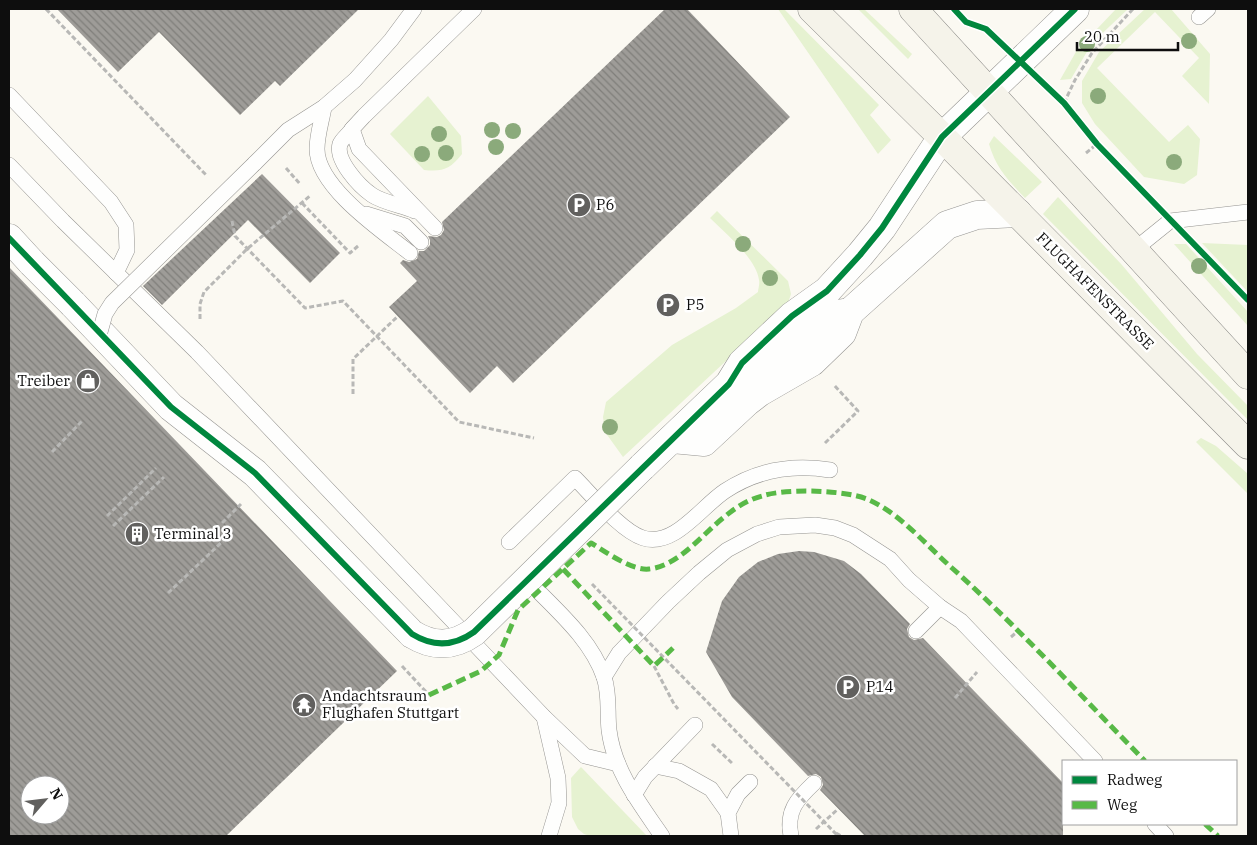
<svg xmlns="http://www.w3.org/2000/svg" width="1257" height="845" viewBox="0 0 1257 845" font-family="'IBM Plex Serif',serif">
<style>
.grass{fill:#e6f2d1}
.building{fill:url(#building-back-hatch);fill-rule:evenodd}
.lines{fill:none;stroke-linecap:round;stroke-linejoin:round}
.service-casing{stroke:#959491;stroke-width:16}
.minor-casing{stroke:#959491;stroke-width:29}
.secondary-casing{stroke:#8b8a87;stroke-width:29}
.path{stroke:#b8b8b6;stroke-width:3;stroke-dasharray:5 2.5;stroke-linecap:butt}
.service{stroke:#fefefd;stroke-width:15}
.minor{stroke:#fefefd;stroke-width:28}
.secondary{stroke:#f5f3ea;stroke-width:28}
.service-bridge-casing{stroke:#959491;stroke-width:16;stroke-linecap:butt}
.minor-bridge-casing{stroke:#959491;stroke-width:29;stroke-linecap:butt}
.path-bridge{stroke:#b8b8b6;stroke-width:3;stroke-dasharray:5 2.5;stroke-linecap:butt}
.service-bridge{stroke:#fefefd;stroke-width:15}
.minor-bridge{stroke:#fefefd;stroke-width:28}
.quiet{stroke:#58b947;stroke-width:5;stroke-dasharray:10 5;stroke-linecap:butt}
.cycleway-casing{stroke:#fff;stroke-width:9}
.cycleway{stroke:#00873e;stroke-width:6}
.tree{fill:#8baa7b}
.labels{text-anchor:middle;stroke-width:5;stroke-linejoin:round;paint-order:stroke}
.poi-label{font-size:15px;fill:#0e0e0e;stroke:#fff;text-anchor:start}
.street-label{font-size:15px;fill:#0e0e0e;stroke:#fff}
</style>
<defs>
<pattern id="building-back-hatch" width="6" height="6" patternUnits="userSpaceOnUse" patternTransform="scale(1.25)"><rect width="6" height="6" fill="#9e9c98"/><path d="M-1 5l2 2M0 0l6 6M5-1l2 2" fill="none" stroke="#7f7e7a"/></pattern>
</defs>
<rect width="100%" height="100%" fill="#fbf9f2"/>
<g class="grass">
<polygon points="778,9 784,9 879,105 870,115 891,140 878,154"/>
<polygon points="858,9 864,9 912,54 908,59"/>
<polygon points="1116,9 1128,9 1092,43 1071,79 1060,80 1077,50"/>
<polygon points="1145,9 1171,9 1210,54 1209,104 1182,76 1199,58 1155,12 1097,68 1169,142 1188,125 1200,139 1197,175 1184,184 1144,177 1095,124 1082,103 1082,81 1099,52"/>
<path d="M428 96 461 136 462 154C450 169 443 172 424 170L390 134Z"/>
<path d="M994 136 1042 182 1025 198C1008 180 996 168 989 144Z"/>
<polygon points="1058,197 1122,265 1197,354 1248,406 1248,420 1043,214"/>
<path d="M717 211 788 281 791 294 788 303 623 457 605 432 603 417 606 402 672 345 736 308 758 292C758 289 760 284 759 280 756 258 725 233 710 218Z"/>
<polygon points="1202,243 1248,245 1248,292"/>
<polygon points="1174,244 1186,244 1248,312 1248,326"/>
<polygon points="1201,438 1216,446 1248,474 1248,494 1196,442"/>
<polygon points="581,767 647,836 590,836 584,834 578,829 572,817 571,778"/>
</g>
<g class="building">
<polygon points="57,9 359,9 280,86 275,81 240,115 159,32 118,72"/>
<polygon points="665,9 687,9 790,117 513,383 497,366 470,393 389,307 417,281 400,263 403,260 409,262 417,259 419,251 424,251 430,245 430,240 428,236 437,237 441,235 444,230 442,222"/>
<polygon points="262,174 340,253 310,283 248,220 162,305 143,286"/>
<path d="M9 267 397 671 226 836H9ZM30 785H60V815H30Z"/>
<polygon points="799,551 814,552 844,561 861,574 910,624 907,629 909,637 914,640 923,638 1063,783 1063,836 865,836 820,790 823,785 821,777 816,774 808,776 732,697 706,652 722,601 739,577 758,562 778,554"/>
</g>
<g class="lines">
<g class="service-casing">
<g id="service">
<polyline points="1199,17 1208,9"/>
<polyline points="9,95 111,202 126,225 127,250 116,273"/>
<path d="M324 107C322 120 317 135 317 149 317 187 382 231 410 253"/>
<path d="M352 129C349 134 342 139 340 144 335 160 359 186 372 195 382 202 403 206 415 211"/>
<polyline points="254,164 288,130 324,107 355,80 391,40 414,9"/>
<polyline points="9,165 63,221 197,352 544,717 585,756 618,764"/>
<polyline points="366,214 405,226 421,242"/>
<polyline points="435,228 359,149 352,129 364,116 474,9"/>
<polyline points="1134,250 1170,221 1248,212"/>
<path d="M509 542 575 478C592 495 621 531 643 538 674 548 701 507 725 491 757 470 793 464 830 470"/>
<path d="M539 592C564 617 592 643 604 677 610 695 607 712 609 730 614 771 640 804 662 836"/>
<polyline points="916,631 940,607"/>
<polyline points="604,677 619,653 668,602 699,573 727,550 757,534 779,527 815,525 835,528 853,535 890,559 909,580 940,607 961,621 1095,761"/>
<polyline points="544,717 558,778 559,803 549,836"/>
<polyline points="655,766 679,771 711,789 728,813"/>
<polyline points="634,795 645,777 695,725"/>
<polyline points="1155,824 1166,836"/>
<polyline points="731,836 728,813 738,794 750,782"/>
<path d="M791 836C786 811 797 799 814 783"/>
</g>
</g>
<g class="minor-casing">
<g id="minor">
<polyline points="9,238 32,263"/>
<polyline points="73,304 171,407 255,473 412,634"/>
<polyline points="740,381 748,378 780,358 823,316 850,312"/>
<polyline points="672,439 704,442 747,402 760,392 812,362 842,333 850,312 947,225 977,215 1018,213"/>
<polyline points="642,467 729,384 742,363 792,316 827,291 860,255 882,228 942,137 1075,9"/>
</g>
</g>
<g class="secondary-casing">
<g id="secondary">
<polyline points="812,9 942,137 1248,445"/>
<polyline points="913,9 1248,375"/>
</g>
</g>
<g class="path">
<polyline points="46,9 207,176"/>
<polyline points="1064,103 1075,80 1092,53 1133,9"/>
<polyline points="1086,153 1097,144"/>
<polyline points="286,168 300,184"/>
<polyline points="302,203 350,253 358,246"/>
<polyline points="232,221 235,236 305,308 343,301 459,422 534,438"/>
<polyline points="200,319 200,304 204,292 247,249 311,195"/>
<polyline points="353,394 353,359 397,317"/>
<polyline points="825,443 858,411 834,385"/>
<polyline points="52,452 83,420"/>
<polyline points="107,516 156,468"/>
<polyline points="222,523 241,504"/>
<polyline points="113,526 164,477"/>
<polyline points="168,593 223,541"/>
<polyline points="1011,637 1018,631"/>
<polyline points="402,666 429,695"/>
<polyline points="654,666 674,704 678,709"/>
<polyline points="955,698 977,672"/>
<polyline points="712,744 733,764"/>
<polyline points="816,829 838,809"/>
<polyline points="836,833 841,836"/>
</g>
<use href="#service" class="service"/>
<use href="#minor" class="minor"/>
<use href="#secondary" class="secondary"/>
<g class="service-bridge-casing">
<polyline id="service-bridge" points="100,332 105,314 112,303 254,164"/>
</g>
<g class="minor-bridge-casing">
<g id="minor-bridge">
<polyline points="32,263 73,304"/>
<path d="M412 634C433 647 453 647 474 632L642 467"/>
</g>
</g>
<polyline class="path-bridge" points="592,584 838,836"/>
<use href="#service-bridge" class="service-bridge"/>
<use href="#minor-bridge" class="minor-bridge"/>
<g class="quiet">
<polyline points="563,569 654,666 673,648"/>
<path d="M429 695 481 671 499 655 518 610 591 543C606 552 632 571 649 569 678 566 702 535 723 518 735 508 747 500 762 496 786 488 844 490 867 499 900 513 926 545 952 568 1020 629 1081 696 1145 761"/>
<polyline points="1205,824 1218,836"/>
</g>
<g class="cycleway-casing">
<g id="cycleway">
<polyline points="954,9 966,22 986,29 1064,103 1097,144 1248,300"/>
<path d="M9 238 171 407 255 473 412 634C433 647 453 647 474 632L729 384 742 363 792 316 827 291 860 255 882 228 942 137 1075 9"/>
</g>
</g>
<use href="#cycleway" class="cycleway"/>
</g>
<g class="tree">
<circle cx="1189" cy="41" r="8"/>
<circle cx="1087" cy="44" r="8"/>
<circle cx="1098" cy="96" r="8"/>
<circle cx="492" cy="130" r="8"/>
<circle cx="513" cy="131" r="8"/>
<circle cx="439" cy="134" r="8"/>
<circle cx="496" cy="147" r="8"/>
<circle cx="446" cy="153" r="8"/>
<circle cx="422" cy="154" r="8"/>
<circle cx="1174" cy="162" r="8"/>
<circle cx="743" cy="244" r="8"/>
<circle cx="1199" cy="266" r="8"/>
<circle cx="770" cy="278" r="8"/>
<circle cx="610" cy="427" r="8"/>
</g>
<defs>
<g id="parking-disc" transform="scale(1.25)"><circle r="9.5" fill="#61605e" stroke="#fff"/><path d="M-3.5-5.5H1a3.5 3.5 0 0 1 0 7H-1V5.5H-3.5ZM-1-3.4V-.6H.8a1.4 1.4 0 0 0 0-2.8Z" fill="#fff"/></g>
<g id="shop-disc" transform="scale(1.25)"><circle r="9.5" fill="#61605e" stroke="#fff"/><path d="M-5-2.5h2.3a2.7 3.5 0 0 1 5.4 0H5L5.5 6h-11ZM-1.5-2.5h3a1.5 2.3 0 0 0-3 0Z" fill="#fff"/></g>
<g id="building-disc" transform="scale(1.25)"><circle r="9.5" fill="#61605e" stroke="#fff"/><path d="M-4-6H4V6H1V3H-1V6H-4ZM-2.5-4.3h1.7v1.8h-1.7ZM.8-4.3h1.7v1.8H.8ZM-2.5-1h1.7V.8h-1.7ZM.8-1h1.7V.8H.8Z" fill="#fff"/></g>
<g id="temple-disc" transform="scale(1.25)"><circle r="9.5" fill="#61605e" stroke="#fff"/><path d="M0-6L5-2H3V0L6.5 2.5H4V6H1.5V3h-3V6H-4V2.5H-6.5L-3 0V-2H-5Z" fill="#fff"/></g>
</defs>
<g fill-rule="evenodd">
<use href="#parking-disc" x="579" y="205"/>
<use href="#parking-disc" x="668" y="305"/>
<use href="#shop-disc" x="88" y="381"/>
<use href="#building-disc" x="137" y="534"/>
<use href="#parking-disc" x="848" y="687"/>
<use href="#temple-disc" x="304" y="705"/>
</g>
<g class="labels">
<g class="poi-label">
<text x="596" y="210">P6</text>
<text x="686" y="310">P5</text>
<text x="70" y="386" text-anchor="end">Treiber</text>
<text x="154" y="539">Terminal 3</text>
<text x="866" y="692">P14</text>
<text x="322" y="701">Andachtsraum<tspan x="322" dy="17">Flughafen Stuttgart</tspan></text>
</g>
<g class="street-label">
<text transform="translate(1095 291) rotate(45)" y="5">FLUGHAFENSTRASSE</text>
</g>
</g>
<rect width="1257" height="845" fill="none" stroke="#0e0e0e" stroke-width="20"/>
<rect x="1062" y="760" width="175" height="65" fill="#ffffff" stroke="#9f9f9f"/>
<rect x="1072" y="776" width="25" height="8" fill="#00873e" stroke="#9f9f9f"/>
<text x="1107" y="785" font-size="15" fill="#0e0e0e">Radweg</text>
<rect x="1072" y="801" width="25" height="8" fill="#58b947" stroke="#9f9f9f"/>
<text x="1107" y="810" font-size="15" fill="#0e0e0e">Weg</text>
<g transform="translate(45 800) rotate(62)"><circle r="24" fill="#ffffff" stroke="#9f9f9f"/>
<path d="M0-4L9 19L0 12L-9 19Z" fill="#61605e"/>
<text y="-8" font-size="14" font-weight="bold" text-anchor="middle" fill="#0e0e0e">N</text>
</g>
<path d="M1077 42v8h101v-8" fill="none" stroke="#0e0e0e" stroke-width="2.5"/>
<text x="1084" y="42" font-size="15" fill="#0e0e0e" stroke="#ffffff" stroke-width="4" paint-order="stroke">20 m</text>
</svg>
